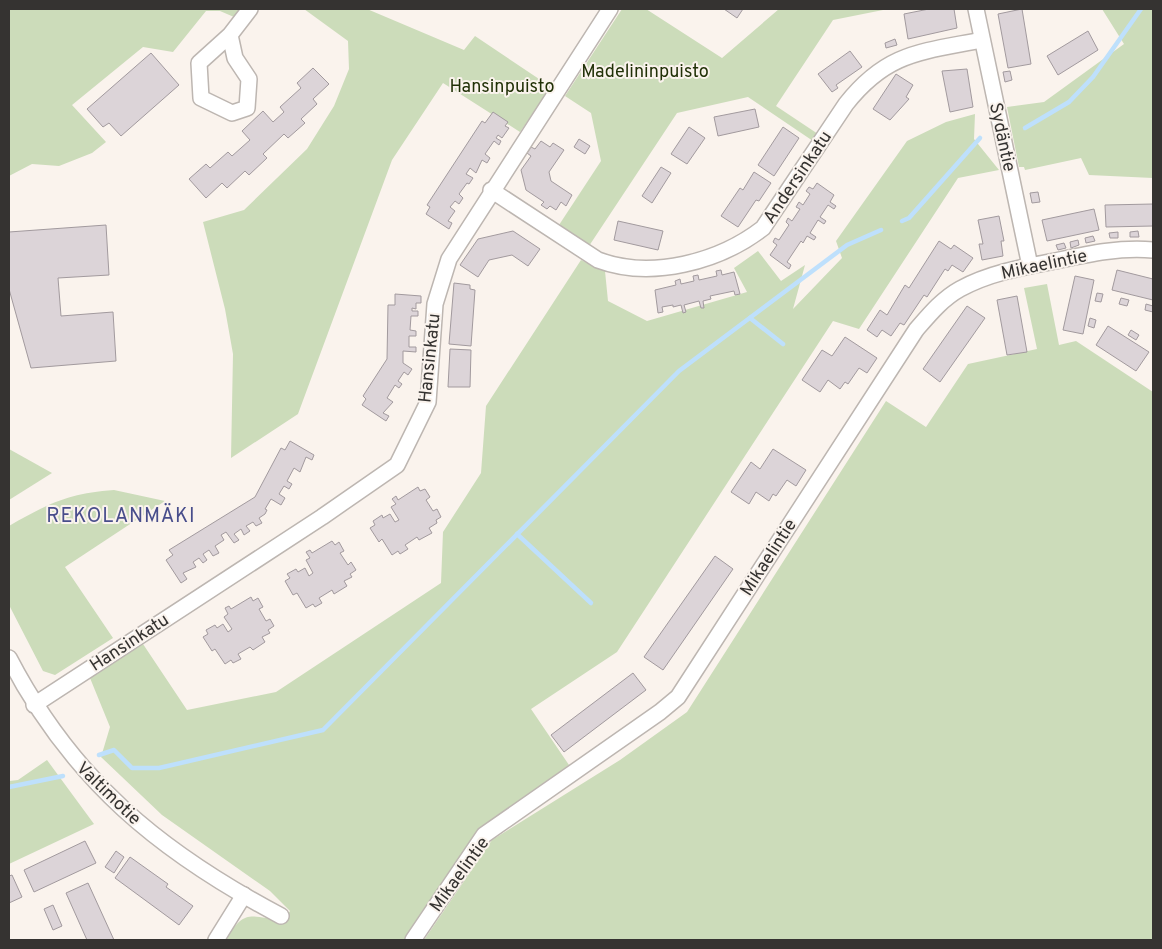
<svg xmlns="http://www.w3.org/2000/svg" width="1162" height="949" viewBox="0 0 1162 949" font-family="Overpass,sans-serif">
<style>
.green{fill:#ccdcba}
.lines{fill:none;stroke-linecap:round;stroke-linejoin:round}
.stream{stroke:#bee0fc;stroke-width:4.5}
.building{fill:#dcd4d8;stroke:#a29a9e}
.minor-casing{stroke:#bdb6b1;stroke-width:18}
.minor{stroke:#fff;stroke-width:15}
.labels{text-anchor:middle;stroke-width:4;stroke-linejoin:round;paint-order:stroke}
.park-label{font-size:18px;fill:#213107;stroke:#faf3ed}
.street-label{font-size:18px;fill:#353331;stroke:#faf3ed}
.quarter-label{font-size:20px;letter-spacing:1px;fill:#484d8b;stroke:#faf3ed}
</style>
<rect width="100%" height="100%" fill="#faf3ed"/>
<g class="green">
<polygon points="9,9 241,9 234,17 220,11 206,11 173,52 143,47 72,105 106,142 92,153 59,166 32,164 9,176"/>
<polygon points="304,9 367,9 464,50 475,36 551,87 520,132 443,83 392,160 298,414 231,458 233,354 225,309 203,222 244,210 307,149 334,106 349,69 348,41"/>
<polygon points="622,9 646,9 722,58 779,9 888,9 833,20 776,106 818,134 813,141 748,97 677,113 589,246 559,225 601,161 591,113 565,96"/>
<polygon points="1102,9 1153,9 1153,178 1089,175 1081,158 1025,170 1024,167 1019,167 1007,107 1044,102 1124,44"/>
<path d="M975 114 974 139 999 170 958 178 859 329 833 321 617 652 531 709 569 765 477 832 406 940H225C245 909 249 916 283 921L290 911 270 891 162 815 101 757 110 727 90 678 143 644 187 710 276 692 441 583 443 532 481 473 486 406 581 260 605 271 608 301 647 321 747 292 734 268 758 251 781 281 805 265 793 309 842 258 836 241 907 141 946 122Z"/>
<polygon points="1047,284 1059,345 1076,341 1153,392 1153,940 424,940 492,840 620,760 687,712 886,401 926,427 968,364 1037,349 1024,288"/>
<polygon points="9,449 52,473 9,500"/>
<path d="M114 490 165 501 65 567 113 638 55 675 43 671 9 605V526C47 504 69 493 114 490Z"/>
<polygon points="47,760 94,824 9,864 9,781 18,780"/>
</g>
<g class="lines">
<g class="stream">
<polyline points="1025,128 1069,102 1093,77 1141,9"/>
<polyline points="902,221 909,218 980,138"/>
<polyline points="750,318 783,344"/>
<polyline points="517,534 591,603"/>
<polyline points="99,755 114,750 132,768 159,768 323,730 679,371 847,245 881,230"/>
<polyline points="9,787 63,776"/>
</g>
</g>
<g class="building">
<polygon points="724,9 743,9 737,18"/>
<polygon points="929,9 954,9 957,28 908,39 904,14"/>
<polygon points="1022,9 1031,64 1008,68 998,14"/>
<polygon points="1088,31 1098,50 1058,75 1047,56"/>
<polygon points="895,39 897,45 886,48 885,43"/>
<polygon points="850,51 862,67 836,85 838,88 832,92 818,74"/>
<polygon points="151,53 179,85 121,136 109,123 103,127 87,109"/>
<polygon points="313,68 329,84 313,99 317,104 301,119 305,123 288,138 284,134 263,154 267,158 249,175 245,171 227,188 222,183 206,198 189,179 206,164 210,168 228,152 232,156 250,140 242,131 263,111 273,122 284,112 280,107 301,88 297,83"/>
<polygon points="967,69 973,107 950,112 942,71"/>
<polygon points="1010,71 1012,80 1005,82 1003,72"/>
<polygon points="896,74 913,85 906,97 909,99 890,120 873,109"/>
<polygon points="755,109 759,127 718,136 714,117"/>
<polygon points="493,112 508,122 505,126 509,128 502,138 498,135 496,138 501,141 499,145 494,141 485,154 490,158 487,163 482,160 476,173 470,168 466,174 473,178 469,184 467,183 459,194 463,198 459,204 455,201 450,207 455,211 448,221 452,223 449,229 426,214 430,207 427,205 482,121 485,123"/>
<polygon points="689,127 705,138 687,164 671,154"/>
<polygon points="783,127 799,138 774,176 758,165"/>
<polygon points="579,139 590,146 585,154 574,147"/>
<polygon points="541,141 550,147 553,143 564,150 549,172 551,181 572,195 566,206 561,202 556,210 550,206 547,209 541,205 544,202 526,190 521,170 531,156 527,153 531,147 535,149"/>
<polygon points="661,167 671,173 652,203 642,196"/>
<polygon points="754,172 771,183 759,201 756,200 738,227 721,216 740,188 743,190"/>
<polygon points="817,183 834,195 830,202 836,206 834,209 828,205 820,217 826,221 824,224 818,220 810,233 816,237 814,240 807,236 803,243 801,241 787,262 791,265 789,269 770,255 777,245 773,242 775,238 779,240 789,225 786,222 788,218 792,221 800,209 796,207 799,202 803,205 810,194 806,191 809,187 813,189"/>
<polygon points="1038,192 1040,202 1032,203 1030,193"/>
<polygon points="1153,204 1153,226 1106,227 1105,205"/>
<polygon points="1094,209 1099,230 1047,241 1042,220"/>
<polygon points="999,216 1004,241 1001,241 1003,256 982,260 979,244 983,244 978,220"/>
<polygon points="618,221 663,231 658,250 614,240"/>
<polygon points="106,225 109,275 58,278 61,316 113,312 116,361 31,368 9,289 9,232"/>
<polygon points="513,231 540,249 528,266 512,255 489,260 478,277 460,265 478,239"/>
<polygon points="1138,231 1139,237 1130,237 1130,232"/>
<polygon points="1118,232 1118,238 1110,238 1109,233"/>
<polygon points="1093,236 1095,241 1086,243 1085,238"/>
<polygon points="1078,240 1079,245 1071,248 1070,242"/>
<polygon points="939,241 951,249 954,245 973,258 963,272 952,265 948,271 945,269 927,297 924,295 904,325 900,323 891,336 882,330 877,337 867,330 880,310 887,315 905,285 909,288"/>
<polygon points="1064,243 1066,248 1058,250 1056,245"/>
<polygon points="721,270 722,275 734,272 740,294 735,295 734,291 710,296 711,299 703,301 704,308 701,308 699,301 684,305 686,312 683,313 681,305 673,307 673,305 662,307 663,312 658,313 655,290 676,285 675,281 680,279 681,284 694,281 693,276 698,275 699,280 717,276 716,271"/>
<polygon points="1117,270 1153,279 1153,300 1112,290"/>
<polygon points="1075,276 1094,280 1083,334 1063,330"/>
<polygon points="454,283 470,285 470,289 475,290 471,346 449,344"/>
<polygon points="1097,293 1103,294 1101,302 1095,301"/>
<polygon points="395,294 421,296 421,303 416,303 416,309 412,308 412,311 418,311 418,316 411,316 410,330 416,331 416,336 409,336 409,347 416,347 416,352 403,351 403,363 412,369 408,375 404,372 398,381 402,384 399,388 395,385 387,398 393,402 383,413 389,416 386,421 362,405 366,399 363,396 387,359 388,305 395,305"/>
<polygon points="1017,296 1027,352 1007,355 997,300"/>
<polygon points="1121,298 1129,300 1127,306 1119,304"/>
<polygon points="1146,304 1153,306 1153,312 1145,310"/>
<polygon points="967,306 985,318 940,382 923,369"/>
<polygon points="1090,318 1096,320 1094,328 1088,326"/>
<polygon points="1108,326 1149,352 1136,371 1096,345"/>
<polygon points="1131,330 1139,335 1136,340 1128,335"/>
<polygon points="845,337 877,358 867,373 859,368 848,384 845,382 840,389 828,380 820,392 802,380 822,350 832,356"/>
<polygon points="450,349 471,350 470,387 448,387"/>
<polygon points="290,441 314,455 312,460 306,457 300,472 294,468 287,481 292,484 289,489 284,486 279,494 285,498 281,505 271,499 265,509 267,510 265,514 259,518 262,523 256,526 253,522 246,526 250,531 244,535 241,529 234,534 239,540 234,543 226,532 221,535 224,540 215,546 219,553 213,556 209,550 203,554 207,560 203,563 199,558 193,562 196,567 183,573 187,579 181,583 166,560 173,555 169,550 255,497 281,448 285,450"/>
<polygon points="773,449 806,470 796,486 787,480 776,496 773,494 769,501 756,492 749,504 731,492 751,462 760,469"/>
<polygon points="418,487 420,491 425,489 430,497 426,500 433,511 437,509 441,517 436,520 437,523 429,528 432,533 419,540 417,537 405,545 408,549 400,554 398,551 392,555 382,539 379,542 370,528 375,525 373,521 382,515 383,518 390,514 395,522 399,520 391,507 396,504 392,499 396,496 398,500"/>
<polygon points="332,541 335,545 339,542 344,551 340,553 348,565 351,562 356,570 350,574 352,577 344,581 347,586 334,594 332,590 319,598 322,603 315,607 313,604 306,608 297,593 293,595 285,581 290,578 287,574 296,569 298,572 305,568 309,576 313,573 306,560 310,558 306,552 310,550 312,553"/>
<polygon points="715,556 733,569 663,670 644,657"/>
<polygon points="251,597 253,601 258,598 263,607 259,609 266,621 270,619 274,626 268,630 270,633 262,637 265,642 253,650 250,647 238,654 241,659 233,663 231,660 225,664 215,649 212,651 203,637 208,634 206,630 215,625 217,628 223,624 228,632 232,629 224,617 228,614 225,608 229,606 231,609"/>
<polygon points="633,673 646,690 564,752 551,735"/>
<polygon points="85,841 96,863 34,892 24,870"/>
<polygon points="116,851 124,857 114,873 105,867"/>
<polygon points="130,857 168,884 166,887 193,906 179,925 115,878"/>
<polygon points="12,875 22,897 9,903 9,876"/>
<polygon points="88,883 114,940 87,940 66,893"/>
<polygon points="53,905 62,926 53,930 44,909"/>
</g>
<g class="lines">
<g class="minor-casing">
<g id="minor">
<polyline points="976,9 1030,266"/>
<polyline points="230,35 235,58 249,79 247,108 232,113 201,98 199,63 230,35 250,9"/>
<path d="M491 190 598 260C651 280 719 262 763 228L846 104C887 52 921 52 982 40"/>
<path d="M9 658C73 781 160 852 281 916"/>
<polyline points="34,705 322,517 397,465 428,402 435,304 449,259 610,9"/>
<polyline points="216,940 244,895"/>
<path d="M413 940 484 835 660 712 678 697 916 330C929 315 942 299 960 289 989 273 1023 267 1055 261 1088 254 1119 247 1153 250"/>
</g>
</g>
<use href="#minor" class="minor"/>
</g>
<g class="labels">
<g class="park-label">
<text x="645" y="77">Madelininpuisto</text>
<text x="502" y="92">Hansinpuisto</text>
</g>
<g class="street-label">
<text transform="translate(1003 137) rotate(78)" y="6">Sydäntie</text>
<text transform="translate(797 177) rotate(-56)" y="6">Andersinkatu</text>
<text transform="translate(1044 264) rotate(-12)" y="6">Mikaelintie</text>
<text transform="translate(429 358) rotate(-84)" y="6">Hansinkatu</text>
<text transform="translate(768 557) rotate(-57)" y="6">Mikaelintie</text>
<text transform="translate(129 642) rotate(-33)" y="6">Hansinkatu</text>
<text transform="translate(109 793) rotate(44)" y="6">Valtimotie</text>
<text transform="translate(459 874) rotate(-54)" y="6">Mikaelintie</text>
</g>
<g class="quarter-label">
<text x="121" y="522">REKOLANMÄKI</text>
</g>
</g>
<rect width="1162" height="949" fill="none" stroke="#353331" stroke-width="20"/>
</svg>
